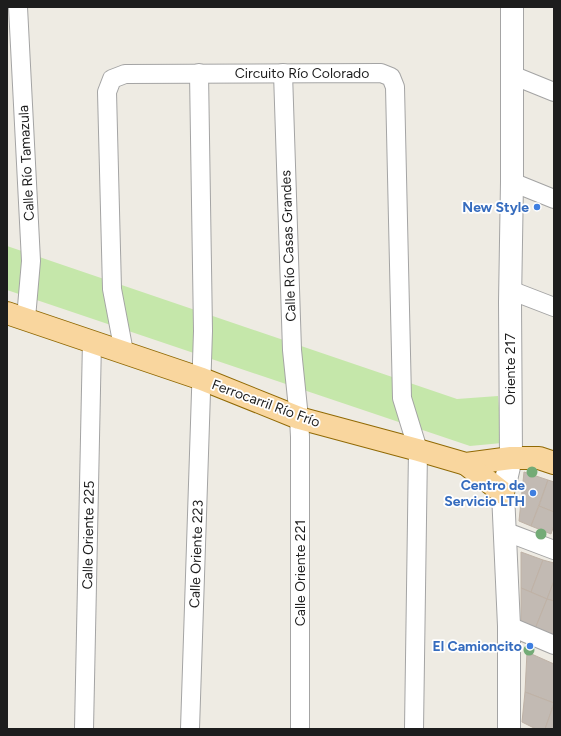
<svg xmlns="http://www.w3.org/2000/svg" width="561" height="736" viewBox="0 0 561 736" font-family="Figtree,sans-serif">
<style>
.grass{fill:#c5e7aa}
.building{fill:#c2bab3;stroke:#bfb2a6}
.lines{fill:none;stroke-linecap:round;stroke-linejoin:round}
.minor-casing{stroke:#a4a4a4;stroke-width:20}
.tertiary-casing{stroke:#a4a4a4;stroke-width:24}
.primary-casing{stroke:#916a05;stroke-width:24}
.minor{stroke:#fff;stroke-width:18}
.tertiary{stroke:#fff;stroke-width:22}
.primary{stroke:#f9d69e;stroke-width:22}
.tree{fill:#73ab76}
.shop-dot{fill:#3f7fe0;stroke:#fff;stroke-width:1.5}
.labels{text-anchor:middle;stroke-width:3.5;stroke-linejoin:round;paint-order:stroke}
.street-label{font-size:14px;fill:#1d1d1d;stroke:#fff}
.shop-label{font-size:14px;font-weight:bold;fill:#366cbe;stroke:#fff;text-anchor:end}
</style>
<rect width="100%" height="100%" fill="#eeebe3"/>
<polygon class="grass" points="7,246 457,399 498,396 502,443 470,446 7,290"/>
<g class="building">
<polygon points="524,472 548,480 531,526 519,521"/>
<polygon points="548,480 554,482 554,512 539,506"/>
<polygon points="539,506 554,512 554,525 551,534 531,526"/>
<polygon points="521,552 543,560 531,592 521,588"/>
<polygon points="543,560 554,563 554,581 547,599 531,592"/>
<polygon points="554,581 554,601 547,599"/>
<polygon points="521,588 547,599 535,629 521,623"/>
<polygon points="547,599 554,601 554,637 535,629"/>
<polygon points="527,652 554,664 554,703 525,692"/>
<polygon points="525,692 554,703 545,729 536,729 522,722"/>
<polygon points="554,704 554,729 545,729"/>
</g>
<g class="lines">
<g class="minor-casing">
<g id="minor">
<polyline points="18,7 31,261 26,318"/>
<polyline points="283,73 292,350 299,418 300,437 300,729"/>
<polyline points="512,75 554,92"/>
<polyline points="512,182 554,199"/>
<polyline points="510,290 554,307"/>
<polyline points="124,352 112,289 107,92 112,79 125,74 381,73 391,77 395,87 402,398 418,450 414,729"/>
<polyline points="504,531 554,550"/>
<polyline points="509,626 554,645"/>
<polyline points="84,729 92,341"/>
<polyline points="190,729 203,331 199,73"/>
</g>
</g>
<g class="tertiary-casing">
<polyline id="tertiary" points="509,729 509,626 503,493 511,458 510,302 512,182 512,7"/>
</g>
<g class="primary-casing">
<g id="primary">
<polyline points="7,313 202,379 299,418 418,450 466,464 511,458 539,458 554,463"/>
<polyline points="466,464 503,493"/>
</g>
</g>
<use href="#minor" class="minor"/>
<use href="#tertiary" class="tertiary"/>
<use href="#primary" class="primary"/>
</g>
<g class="tree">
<circle cx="532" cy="472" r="5.5"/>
<circle cx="541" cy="534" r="5.5"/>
<circle cx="529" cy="650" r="5.5"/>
</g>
<g class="shop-dot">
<circle cx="537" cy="207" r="4"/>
<circle cx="533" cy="493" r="4"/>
<circle cx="530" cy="646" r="4"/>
</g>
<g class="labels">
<g class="street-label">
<text x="302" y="78">Circuito Río Colorado</text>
<text transform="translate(26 163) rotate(-93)" y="5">Calle Río Tamazula</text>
<text transform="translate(288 246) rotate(-92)" y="5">Calle Río Casas Grandes</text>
<text transform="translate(510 369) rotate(-90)" y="5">Oriente 217</text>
<text transform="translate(266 403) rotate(20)" y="5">Ferrocarril Río Frío</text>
<text transform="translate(88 535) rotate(-89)" y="5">Calle Oriente 225</text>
<text transform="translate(196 554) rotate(-88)" y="5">Calle Oriente 223</text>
<text transform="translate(300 573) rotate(-90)" y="5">Calle Oriente 221</text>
</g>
<g class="shop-label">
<text x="529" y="212">New Style</text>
<text x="525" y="490">Centro de<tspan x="525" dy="16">Servicio LTH</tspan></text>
<text x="522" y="651">El Camioncito</text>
</g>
</g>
<rect width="561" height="736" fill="none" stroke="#1d1d1d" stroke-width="16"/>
</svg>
